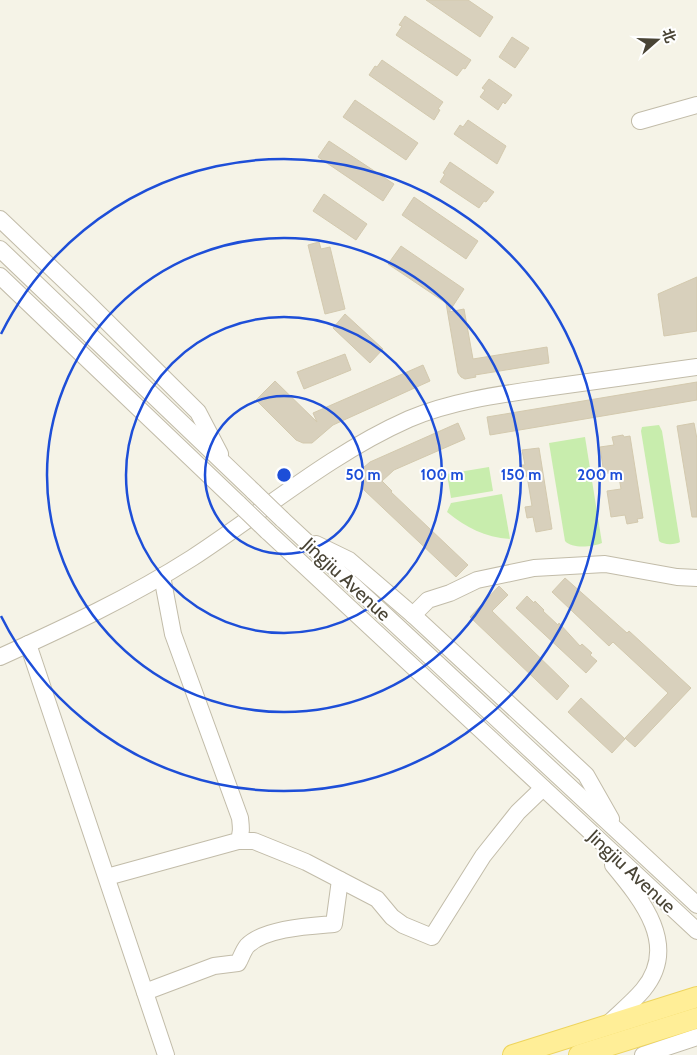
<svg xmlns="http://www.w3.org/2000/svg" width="697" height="1055" viewBox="0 0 697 1055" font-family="Cabin,'Noto Sans SC',sans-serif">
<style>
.green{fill:#c8edad}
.building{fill:#d8d0bc;stroke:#d3c9ae}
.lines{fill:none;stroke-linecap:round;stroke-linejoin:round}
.minor-casing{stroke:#c2bca9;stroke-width:18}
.major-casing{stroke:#eed45c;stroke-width:22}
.minor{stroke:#fff;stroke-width:16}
.major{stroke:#ffee97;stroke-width:20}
.minor-bridge-casing{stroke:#c2bca9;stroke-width:18;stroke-linecap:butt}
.minor-bridge{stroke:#fff;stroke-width:16}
.ring{fill:none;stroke:#1d4ed8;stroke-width:2.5}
.labels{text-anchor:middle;stroke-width:4;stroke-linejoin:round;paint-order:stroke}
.street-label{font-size:19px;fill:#494435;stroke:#fff}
.centre{fill:#1d4ed8;stroke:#fff;stroke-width:2.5}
.ring-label{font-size:15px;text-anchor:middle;font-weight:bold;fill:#1d4ed8;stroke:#fff;stroke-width:4;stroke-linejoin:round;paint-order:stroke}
</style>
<rect width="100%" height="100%" fill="#f5f3e7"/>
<g class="green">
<path d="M659 425 662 431 680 542C675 545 663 545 659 541L641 431 642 427Z"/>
<path d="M585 437 602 543C592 547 572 549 565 541L549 443Z"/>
<polygon points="489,467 493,491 451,498 447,474"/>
<path d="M502 494 510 539C484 537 467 528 447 512L451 503Z"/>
</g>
<g class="building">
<polygon points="426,0 468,0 493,17 480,37"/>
<polygon points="405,16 471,60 465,69 463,68 457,76 396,35 402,26 399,25"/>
<polygon points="512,37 529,48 515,68 499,57"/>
<polygon points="382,60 443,102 438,109 440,110 434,120 369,75 375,66 377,67"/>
<polygon points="489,79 512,95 505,104 503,102 498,110 480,97 485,90 482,88"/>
<polygon points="355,100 418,143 406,160 343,117"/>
<polygon points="468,120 506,146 497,164 454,134 460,125 463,127"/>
<polygon points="329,141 394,184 383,201 318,157"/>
<polygon points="450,162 494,192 486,202 484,201 479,208 440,182 445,174 443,173"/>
<polygon points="324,194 367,224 356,240 313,211"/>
<polygon points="414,197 478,241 466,259 402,215"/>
<polygon points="319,242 321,249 330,247 345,309 325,314 308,245"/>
<polygon points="401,246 464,289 449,312 464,309 473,359 547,347 549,363 475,375 476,377 465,379 461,377 458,373 446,303 388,264"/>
<polygon points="697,277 697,331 664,336 658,294"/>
<polygon points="345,314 383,349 370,363 333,328"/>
<polygon points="345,354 351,370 304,389 297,372"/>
<polygon points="423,365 430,381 333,425 312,443 303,443 296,440 256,400 275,381 317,422 313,413"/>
<polygon points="697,382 697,400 490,435 487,417"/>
<polygon points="458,423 465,439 394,470 382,481 392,491 391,492 468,565 456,577 364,490 360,477 363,468 370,462"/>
<polygon points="694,423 697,439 697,517 692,517 677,426"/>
<polygon points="623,435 624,437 630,436 643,518 637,519 638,522 627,524 625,515 611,517 607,491 621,489 618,471 604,474 600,447 614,445 612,437"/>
<polygon points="539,448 552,529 536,532 533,517 527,518 525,507 532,506 527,476 521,477 520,465 525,465 522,450"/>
<polygon points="565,578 627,633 629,631 691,688 635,747 625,738 668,693 613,642 609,646 552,592"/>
<polygon points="499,586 508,595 492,611 569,686 557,700 470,617"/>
<polygon points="527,596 534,603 535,601 544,610 543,611 558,625 559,623 580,646 582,644 592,653 590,655 597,661 586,673 516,608"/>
<polygon points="581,698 625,739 612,753 568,712"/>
</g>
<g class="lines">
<g class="minor-casing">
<g id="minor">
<polyline points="640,121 697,105"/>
<polyline points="0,219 87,302 198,412 220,454"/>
<polyline points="0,249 254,492"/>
<polyline points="0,276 239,504"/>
<polyline points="282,519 697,905"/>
<polyline points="267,531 697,931"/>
<polyline points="316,544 349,560 413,615 586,775 611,819"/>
<polyline points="413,615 428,600 450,593 477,580 534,568 605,564 677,577 697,578"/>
<polyline points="28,644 166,1055"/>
<path d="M0 657C66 627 131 597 192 558 264 511 330 454 409 419 454 400 504 394 552 387 600 380 649 374 697 367"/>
<polyline points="238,841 254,841 306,862 377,899 392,917 403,925 432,937 483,856 518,812 543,788"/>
<path d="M107 877 238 841C242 833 241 827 240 818L173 634 162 576"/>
<path d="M145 992 214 966 238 963C241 958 243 951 247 946 265 928 310 926 334 924L340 880"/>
<path d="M607 1025C618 1014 632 1003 643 990 680 946 642 900 613 865"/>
<polyline points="643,1055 697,1037"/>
</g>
</g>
<g class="major-casing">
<g id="major">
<polyline points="513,1055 697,997"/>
<polyline points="579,1055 697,1018"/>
</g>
</g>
<use href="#minor" class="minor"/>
<use href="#major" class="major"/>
<g class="minor-bridge-casing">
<g id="minor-bridge">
<polyline points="254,492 282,519"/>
<polyline points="239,504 267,531"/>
</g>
</g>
<use href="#minor-bridge" class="minor-bridge"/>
</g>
<g class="ring">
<circle cx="284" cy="475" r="79"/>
<circle cx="284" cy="475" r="158"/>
<circle cx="284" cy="475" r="237"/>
<path d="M1 334A316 316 0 1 1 1 616"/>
</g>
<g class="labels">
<g class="street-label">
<text transform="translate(347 579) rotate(43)" y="7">Jingjiu Avenue</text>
<text transform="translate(632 871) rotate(43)" y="7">Jingjiu Avenue</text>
</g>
</g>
<circle cx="284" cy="475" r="8" class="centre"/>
<g class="ring-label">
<text x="363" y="480">50 m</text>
<text x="442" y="480">100 m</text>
<text x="521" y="480">150 m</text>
<text x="600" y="480">200 m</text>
</g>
<g transform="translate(657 40) rotate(70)" stroke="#ffffff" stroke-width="4" paint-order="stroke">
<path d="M0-4L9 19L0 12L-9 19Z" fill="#494435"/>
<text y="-8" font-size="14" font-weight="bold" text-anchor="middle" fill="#494435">北</text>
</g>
</svg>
